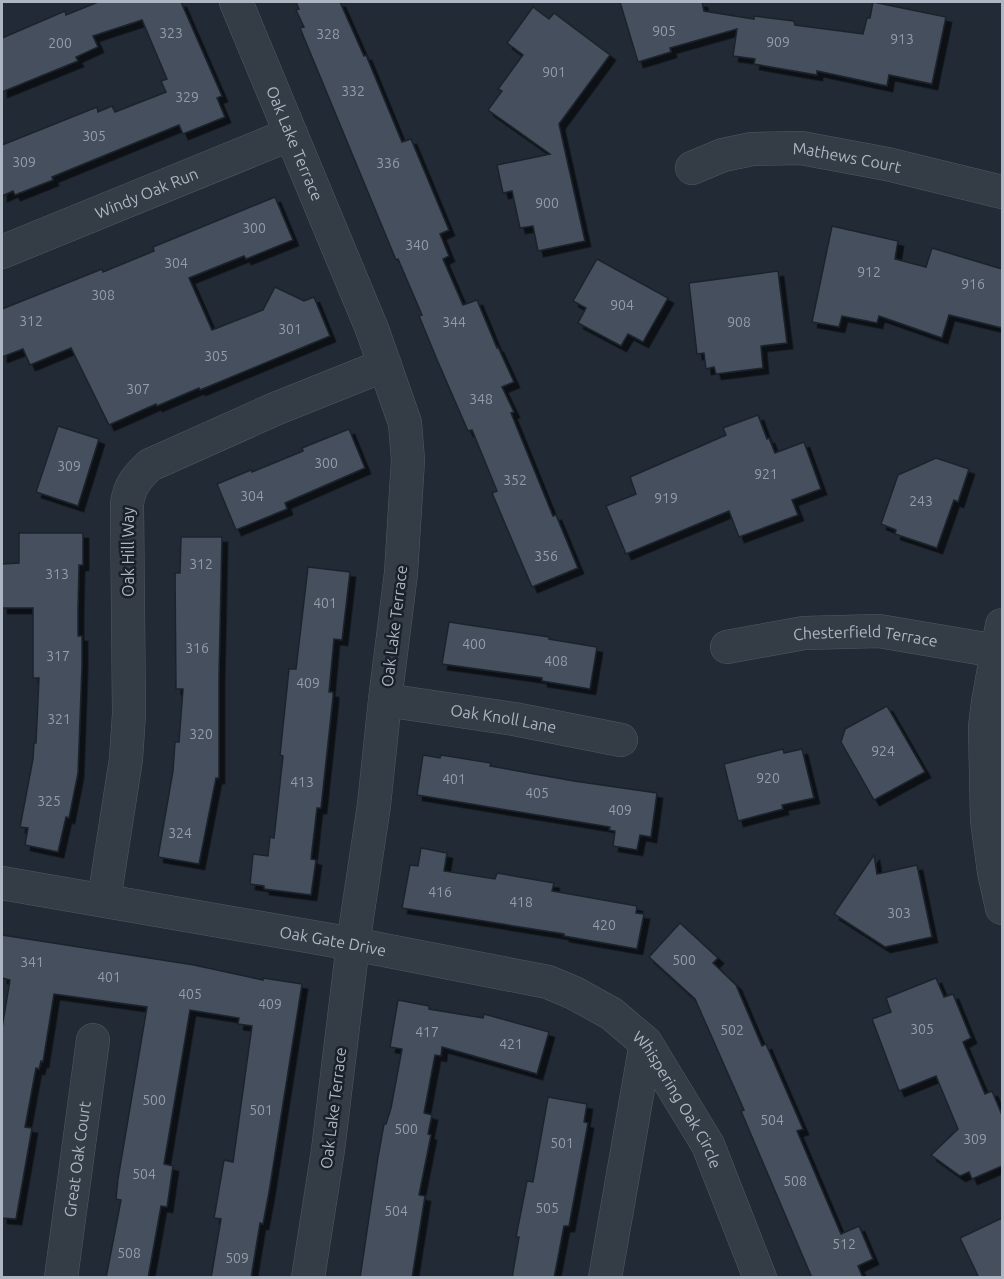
<svg xmlns="http://www.w3.org/2000/svg" width="1004" height="1279" viewBox="0 0 1004 1279" font-family="Ubuntu,sans-serif">
<style>
.building{fill:#444f5d;stroke:#1c232c;stroke-width:1.5;filter:url(#shadow)}
.lines{fill:none;stroke-linecap:round;stroke-linejoin:round}
.minor-casing{stroke:#525964;stroke-width:34}
.minor{stroke:#343c46;stroke-width:33}
.labels{text-anchor:middle;stroke-width:5;stroke-linejoin:round;paint-order:stroke}
.number-label{font-size:14px;fill:#949caa}
.street-label{font-size:16px;fill:#aeb6c3;stroke:#1a212a}
</style>
<defs>
<filter id="shadow"><feDropShadow dx="5.5" dy="5.5" stdDeviation="0" flood-color="#0009"/></filter>
</defs>
<rect width="100%" height="100%" fill="#212a35"/>
<g class="building">
<polygon points="98,2 181,2 222,96 217,98 225,117 183,134 179,125 52,177 53,180 15,195 13,191 2,196 2,145 97,107 98,112 112,106 115,112 166,92 161,81 167,79 142,20 93,36 98,47 76,57 78,61 2,92 2,38 65,11 66,15"/>
<polygon points="296,2 340,2 364,56 366,55 402,142 411,139 449,230 440,234 449,256 443,259 463,305 477,300 497,348 498,347 514,382 502,387 514,412 511,413 553,516 556,515 578,568 532,587 492,493 497,491 472,430 468,431 438,362 419,316 422,315 398,259 396,260 300,28 304,27 296,10 299,9"/>
<polygon points="620,2 702,2 704,11 754,19 754,16 794,21 795,25 863,34 867,18 870,18 873,2 946,17 932,84 889,75 887,86 817,71 817,75 754,64 755,59 733,56 737,29 670,48 671,52 638,62"/>
<polygon points="533,7 549,19 554,13 610,55 559,124 585,241 538,251 533,226 520,228 512,191 503,193 497,165 550,154 488,110 502,91 498,89 523,55 507,43"/>
<polygon points="275,197 293,240 246,259 244,256 189,278 212,330 263,310 275,287 304,301 314,297 330,336 200,390 199,388 157,406 156,404 109,425 71,348 30,365 23,349 2,357 2,309 102,269 103,272 154,251 153,247"/>
<polygon points="832,226 898,241 895,259 926,267 932,248 1002,269 1002,328 949,315 942,338 879,316 877,323 842,316 839,327 812,322"/>
<polygon points="597,259 668,298 643,342 628,334 621,346 578,323 586,308 573,301"/>
<polygon points="778,271 787,343 761,346 763,368 716,374 714,367 706,369 704,353 697,354 689,283"/>
<polygon points="758,415 767,439 769,438 775,453 804,442 821,489 792,500 798,515 739,537 729,511 626,554 606,506 636,494 630,477 726,435 723,428"/>
<polygon points="58,426 99,439 78,506 36,492"/>
<polygon points="349,429 365,468 285,503 287,509 236,530 217,484 251,470 252,472 303,451 302,448"/>
<polygon points="936,458 969,469 958,502 954,500 937,548 895,534 896,530 881,524 898,475"/>
<polygon points="19,533 83,533 83,565 79,565 78,609 78,636 82,636 82,666 78,773 69,818 66,817 58,852 25,845 28,828 20,827 33,759 34,743 36,743 39,678 33,678 33,608 2,608 2,564 19,563"/>
<polygon points="181,537 222,537 219,676 219,778 216,778 199,864 158,857 173,771 175,742 179,742 183,689 176,689 175,573 180,573"/>
<polygon points="308,567 350,572 342,640 334,639 329,692 333,692 333,697 321,808 317,808 311,859 316,860 311,895 264,889 264,886 250,884 253,854 268,856 270,837 274,838 283,756 280,755 289,669 296,669"/>
<polygon points="449,622 549,637 549,639 597,647 590,689 542,681 542,678 442,664"/>
<polygon points="887,706 925,772 874,800 841,742 845,729"/>
<polygon points="783,749 784,753 802,749 814,798 782,805 783,809 738,821 724,764"/>
<polygon points="423,755 440,758 441,755 491,763 490,766 574,781 657,793 651,837 640,835 637,850 613,846 615,831 609,830 610,827 417,795"/>
<polygon points="421,848 447,853 444,871 495,879 497,873 554,883 552,891 637,906 636,913 644,914 637,949 564,936 564,934 402,908 410,865 418,866"/>
<polygon points="874,855 877,874 917,865 932,937 885,947 834,914"/>
<polygon points="680,923 718,958 713,963 736,985 762,1046 766,1044 803,1129 797,1131 841,1234 859,1226 873,1259 858,1266 863,1278 812,1278 741,1111 744,1110 695,999 649,957"/>
<polygon points="2,935 194,965 263,980 263,978 302,984 269,1192 263,1224 260,1223 251,1278 211,1278 221,1219 214,1218 224,1160 233,1162 252,1026 238,1024 239,1018 190,1010 164,1164 173,1166 167,1207 161,1206 148,1278 106,1278 121,1200 116,1199 118,1179 147,1007 54,994 43,1062 41,1061 39,1069 36,1068 25,1127 32,1128 16,1219 2,1218 2,1028 10,980 2,978"/>
<polygon points="936,978 944,997 953,994 971,1038 963,1042 985,1094 992,1091 1002,1115 1002,1166 972,1179 969,1172 960,1176 931,1155 958,1129 936,1076 899,1091 872,1019 891,1012 886,998"/>
<polygon points="398,1000 429,1006 429,1009 483,1018 484,1014 549,1032 537,1074 442,1047 441,1056 435,1055 424,1113 432,1115 428,1134 431,1135 419,1195 425,1196 412,1278 360,1278 378,1157 384,1124 386,1124 391,1108 402,1049 390,1047"/>
<polygon points="548,1097 587,1104 584,1122 588,1123 569,1226 564,1226 554,1278 512,1278 519,1237 516,1237 527,1181 533,1182"/>
<polygon points="1002,1218 1002,1278 979,1278 960,1238"/>
</g>
<g class="lines">
<g class="minor-casing">
<g id="minor">
<path id="s1" d="M236 2 372 329 405 423 408 460 401 573 385 700 374 805 353 944 328 1150 308 1278"/>
<path id="s2" d="M692 168 723 155 752 149 801 148 887 164 1002 192"/>
<path id="s3" d="M2 252 291 134"/>
<polyline points="1002,625 988,702 985,727 987,820 994,872 1002,908"/>
<path id="s4" d="M727 647 804 633 879 631 1002 652"/>
<path id="s5" d="M385 700 514 719 621 740"/>
<path id="s6" d="M2 883 353 944 548 982 574 993 612 1014 646 1043 708 1145 760 1278"/>
<path d="M104 900 126 759 129 714 127 504C129 486 138 476 150 465L275 409 385 365"/>
<path id="s7" d="M61 1278 93 1040"/>
<polyline points="605,1278 646,1043"/>
</g>
</g>
<use href="#minor" class="minor"/>
</g>
<g class="labels">
<g class="number-label">
<text x="664" y="36">905</text>
<text x="171" y="38">323</text>
<text x="328" y="39">328</text>
<text x="902" y="44">913</text>
<text x="778" y="47">909</text>
<text x="60" y="48">200</text>
<text x="554" y="77">901</text>
<text x="353" y="96">332</text>
<text x="187" y="102">329</text>
<text x="94" y="141">305</text>
<text x="24" y="167">309</text>
<text x="388" y="168">336</text>
<text x="547" y="208">900</text>
<text x="254" y="233">300</text>
<text x="417" y="250">340</text>
<text x="176" y="268">304</text>
<text x="869" y="277">912</text>
<text x="973" y="289">916</text>
<text x="103" y="300">308</text>
<text x="622" y="310">904</text>
<text x="31" y="326">312</text>
<text x="454" y="327">344</text>
<text x="739" y="327">908</text>
<text x="290" y="334">301</text>
<text x="216" y="361">305</text>
<text x="138" y="394">307</text>
<text x="481" y="404">348</text>
<text x="326" y="468">300</text>
<text x="69" y="471">309</text>
<text x="766" y="479">921</text>
<text x="515" y="485">352</text>
<text x="252" y="501">304</text>
<text x="666" y="503">919</text>
<text x="921" y="506">243</text>
<text x="546" y="561">356</text>
<text x="201" y="569">312</text>
<text x="57" y="579">313</text>
<text x="325" y="608">401</text>
<text x="474" y="649">400</text>
<text x="197" y="653">316</text>
<text x="58" y="661">317</text>
<text x="556" y="666">408</text>
<text x="308" y="688">409</text>
<text x="59" y="724">321</text>
<text x="201" y="739">320</text>
<text x="883" y="756">924</text>
<text x="768" y="783">920</text>
<text x="454" y="784">401</text>
<text x="302" y="787">413</text>
<text x="537" y="798">405</text>
<text x="49" y="806">325</text>
<text x="620" y="815">409</text>
<text x="180" y="838">324</text>
<text x="440" y="897">416</text>
<text x="521" y="907">418</text>
<text x="899" y="918">303</text>
<text x="604" y="930">420</text>
<text x="684" y="965">500</text>
<text x="32" y="967">341</text>
<text x="109" y="982">401</text>
<text x="190" y="999">405</text>
<text x="270" y="1009">409</text>
<text x="922" y="1034">305</text>
<text x="732" y="1035">502</text>
<text x="427" y="1037">417</text>
<text x="511" y="1049">421</text>
<text x="154" y="1105">500</text>
<text x="261" y="1115">501</text>
<text x="772" y="1125">504</text>
<text x="406" y="1134">500</text>
<text x="975" y="1144">309</text>
<text x="562" y="1148">501</text>
<text x="144" y="1179">504</text>
<text x="795" y="1186">508</text>
<text x="547" y="1213">505</text>
<text x="396" y="1216">504</text>
<text x="844" y="1249">512</text>
<text x="129" y="1258">508</text>
<text x="237" y="1263">509</text>
</g>
<g class="street-label">
<text dy="6" stroke="none"><textPath href="#s1" startOffset="153">Oak Lake Terrace</textPath></text>
<text dy="6" stroke="none"><textPath href="#s2" startOffset="159">Mathews Court</textPath></text>
<text dy="6" stroke="none"><textPath href="#s3" startOffset="156">Windy Oak Run</textPath></text>
<text transform="translate(128 552) rotate(-90)" y="6">Oak Hill Way</text>
<text transform="translate(394 626) rotate(-83)" y="6">Oak Lake Terrace</text>
<text dy="6" stroke="none"><textPath href="#s4" startOffset="140">Chesterfield Terrace</textPath></text>
<text dy="6" stroke="none"><textPath href="#s5" startOffset="120">Oak Knoll Lane</textPath></text>
<text dy="6" stroke="none"><textPath href="#s6" startOffset="336">Oak Gate Drive</textPath></text>
<text transform="translate(333 1108) rotate(-83)" y="6">Oak Lake Terrace</text>
<text dy="6" stroke="none"><textPath href="#s6" startOffset="736">Whispering Oak Circle</textPath></text>
<text dy="6" stroke="none"><textPath href="#s7" startOffset="120">Great Oak Court</textPath></text>
</g>
</g>
<rect width="1004" height="1279" fill="none" stroke="#aeb6c3" stroke-width="6"/>
</svg>
